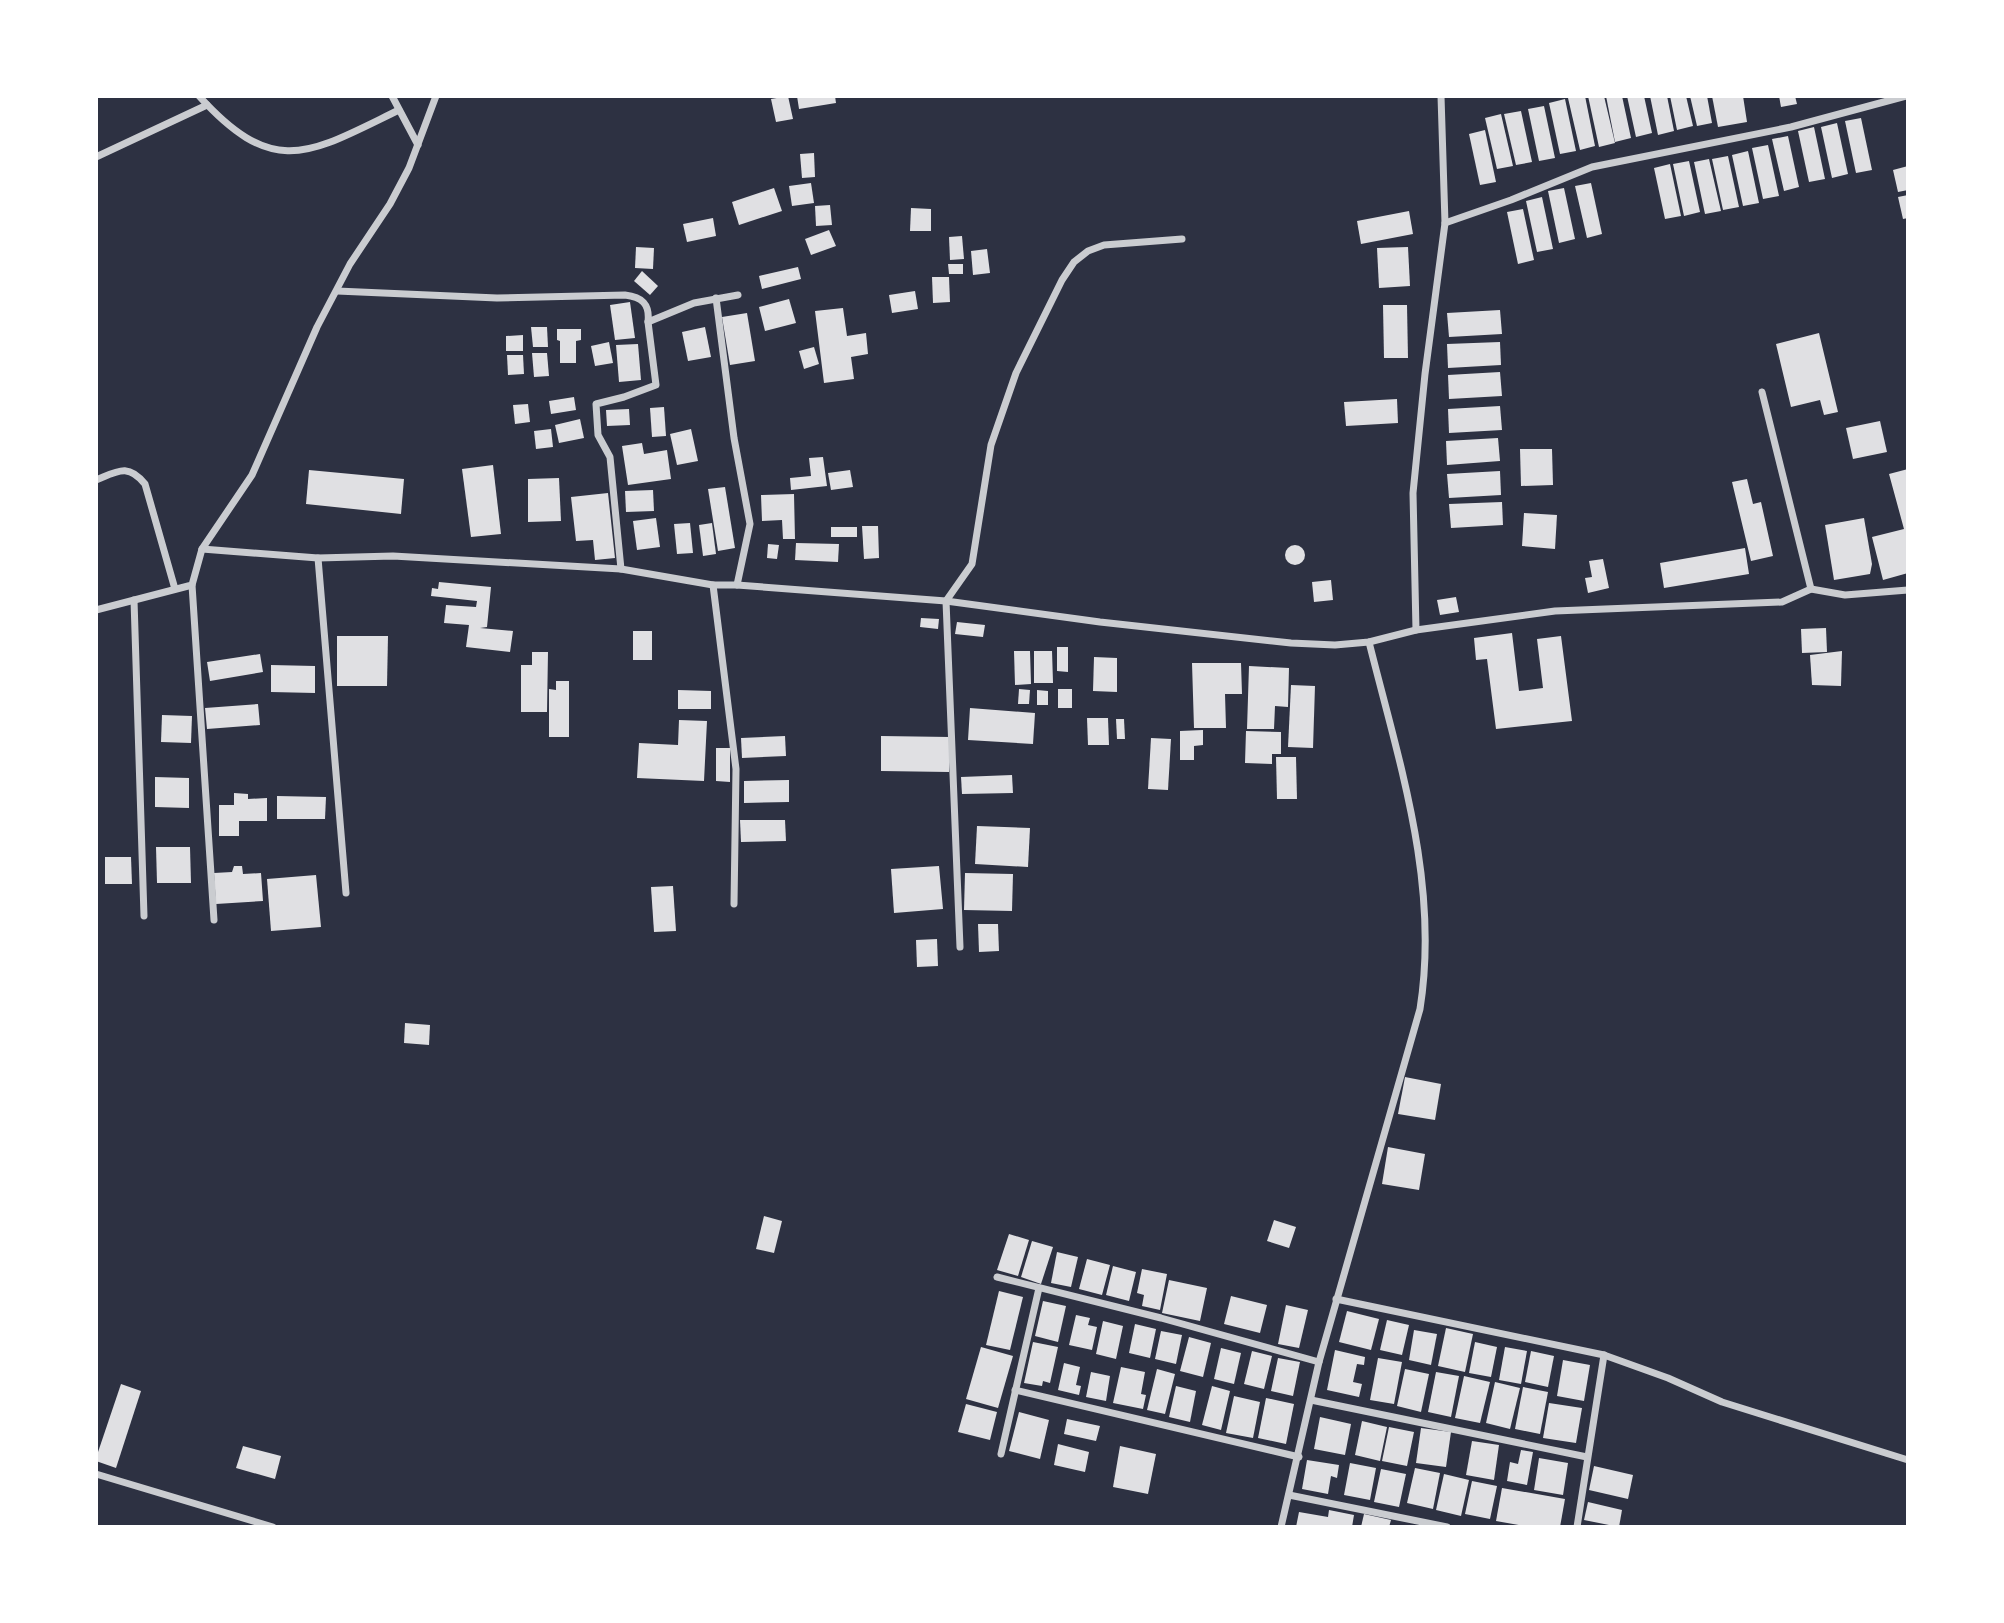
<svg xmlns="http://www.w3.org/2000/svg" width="2004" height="1623" viewBox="0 0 2004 1623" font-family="'IBM Plex Sans',sans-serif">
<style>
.building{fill:#e0e0e3}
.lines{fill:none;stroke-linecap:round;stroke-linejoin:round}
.minor{stroke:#caccd0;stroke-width:7}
</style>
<rect width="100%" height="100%" fill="#2d3142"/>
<g class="building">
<polygon points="788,96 793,119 776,122 771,99"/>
<polygon points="797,96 835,96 836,103 799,109"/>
<polygon points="1585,96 1595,146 1580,150 1568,98"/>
<polygon points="1588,96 1604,96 1615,143 1599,147"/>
<polygon points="1606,96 1622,96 1631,138 1615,142"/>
<polygon points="1627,96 1644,96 1652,133 1636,137"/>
<polygon points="1650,96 1667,96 1674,131 1658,135"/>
<polygon points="1670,96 1686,96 1693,126 1677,130"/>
<polygon points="1690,96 1707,96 1712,123 1697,126"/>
<polygon points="1712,96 1743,96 1747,122 1718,127"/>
<polygon points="1779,96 1795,96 1797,104 1781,107"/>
<polygon points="1565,99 1576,151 1560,154 1549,103"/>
<polygon points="1544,106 1555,158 1539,161 1528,109"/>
<polygon points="1521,111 1532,162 1516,165 1504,114"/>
<polygon points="1501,114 1513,166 1497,169 1485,118"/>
<polygon points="1861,118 1872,170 1856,173 1845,121"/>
<polygon points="1837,123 1848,174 1832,178 1821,127"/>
<polygon points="1814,127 1825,179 1809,182 1798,131"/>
<polygon points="1485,130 1496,182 1480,185 1469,134"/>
<polygon points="1788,136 1799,187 1784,191 1772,139"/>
<polygon points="1768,145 1779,196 1763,199 1752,148"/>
<polygon points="1748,151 1759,203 1743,206 1732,155"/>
<polygon points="814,153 815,177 802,178 800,154"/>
<polygon points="1728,156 1739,207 1723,210 1712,159"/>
<polygon points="1709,159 1721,211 1705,214 1694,162"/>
<polygon points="1689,161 1700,212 1684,216 1673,164"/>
<polygon points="1670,164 1681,216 1665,219 1654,168"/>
<polygon points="1908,166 1908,190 1898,192 1893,170"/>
<polygon points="811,183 814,203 792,206 789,186"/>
<polygon points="1591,183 1602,234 1587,238 1575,186"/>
<polygon points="774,188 782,211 739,225 732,202"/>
<polygon points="1564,188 1575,239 1559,243 1548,191"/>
<polygon points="1908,195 1908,218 1903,219 1898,197"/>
<polygon points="1542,197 1553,249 1537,252 1526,201"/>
<polygon points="830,205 832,225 816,226 815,206"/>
<polygon points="911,208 931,209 931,231 910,231"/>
<polygon points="1523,209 1534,260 1518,264 1507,212"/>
<polygon points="1409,211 1413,234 1361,244 1357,221"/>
<polygon points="713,218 716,236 687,242 683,224"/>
<polygon points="829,230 836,246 811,255 805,239"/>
<polygon points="962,236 964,259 950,260 949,237"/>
<polygon points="636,247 654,248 653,269 635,268"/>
<polygon points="1408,247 1410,286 1379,288 1377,248"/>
<polygon points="987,249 990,273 973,275 971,251"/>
<polygon points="948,264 963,264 963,274 949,274"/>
<polygon points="798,267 801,279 762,289 759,276"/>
<polygon points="642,271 658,286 650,295 634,281"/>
<polygon points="932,277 949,277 950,302 933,303"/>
<polygon points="915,291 918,309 892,313 889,295"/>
<polygon points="789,299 796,323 765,331 759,307"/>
<polygon points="630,302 635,338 615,340 610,305"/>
<polygon points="1383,305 1407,305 1408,358 1384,358"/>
<polygon points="843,308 847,336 866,333 868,354 851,357 854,379 824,383 815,311"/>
<polygon points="1500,310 1502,334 1449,337 1447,313"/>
<polygon points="747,313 755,361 730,365 722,317"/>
<polygon points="531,327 547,327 548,347 533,347"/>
<polygon points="705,327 711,357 688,361 682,332"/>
<polygon points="557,329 581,329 581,340 576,341 576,363 560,363 560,341 557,340"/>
<polygon points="1819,333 1838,412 1824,415 1820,400 1791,407 1776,344"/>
<polygon points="523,335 523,351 506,351 506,336"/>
<polygon points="609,342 613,363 595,366 591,346"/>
<polygon points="1500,342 1501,365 1448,368 1447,344"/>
<polygon points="638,344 641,380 619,382 616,345"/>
<polygon points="814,347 819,364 804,369 799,351"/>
<polygon points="532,353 547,353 549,376 534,377"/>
<polygon points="507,355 523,355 524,374 508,375"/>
<polygon points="1500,372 1502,396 1449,399 1448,375"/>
<polygon points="574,397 576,410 551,414 549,401"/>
<polygon points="1397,399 1398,423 1346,426 1344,402"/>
<polygon points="528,404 530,422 515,424 513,405"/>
<polygon points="1500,406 1502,430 1449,433 1448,409"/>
<polygon points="664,407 666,436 652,437 650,408"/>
<polygon points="629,409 630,425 607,426 606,410"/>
<polygon points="580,419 584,438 559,443 555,425"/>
<polygon points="1880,421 1887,452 1853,459 1846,428"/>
<polygon points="551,429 553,447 536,449 534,431"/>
<polygon points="691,429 698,461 677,465 670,434"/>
<polygon points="1498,438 1500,461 1447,465 1446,441"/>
<polygon points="642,443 644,454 667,450 671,479 628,485 622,446"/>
<polygon points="1520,449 1552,449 1553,485 1521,486"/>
<polygon points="823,457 827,486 791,490 790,478 811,476 809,458"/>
<polygon points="493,465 501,534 471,537 462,469"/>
<polygon points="1908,469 1908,573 1883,580 1872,537 1904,529 1889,474"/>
<polygon points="309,470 404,479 401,514 306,504"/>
<polygon points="850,470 853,487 831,490 828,473"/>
<polygon points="1500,471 1501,495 1449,498 1447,474"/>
<polygon points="559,478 561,521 528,522 528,479"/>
<polygon points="1747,479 1753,504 1761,502 1773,556 1751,561 1732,482"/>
<polygon points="725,487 735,548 718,551 708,489"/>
<polygon points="653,490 654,511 626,512 625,491"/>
<polygon points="608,493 615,558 595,560 593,540 576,541 571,497"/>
<polygon points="794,494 795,539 783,539 782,520 762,521 761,495"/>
<polygon points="1502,502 1503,525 1451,528 1449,504"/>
<polygon points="1524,513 1557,515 1555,549 1522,546"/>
<polygon points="656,518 660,547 637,550 633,521"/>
<polygon points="1864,518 1872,564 1870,574 1834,580 1825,525"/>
<polygon points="690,523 693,553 677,554 674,524"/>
<polygon points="712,523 716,554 703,556 699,525"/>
<polygon points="862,526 878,526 879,558 864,559"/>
<rect x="831" y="527" width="26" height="10"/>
<polygon points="796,543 839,544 838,562 795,560"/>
<polygon points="768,544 779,545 777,559 767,558"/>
<circle cx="1295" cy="555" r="10"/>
<polygon points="1745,548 1749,574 1664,588 1660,563"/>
<polygon points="1603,559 1609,588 1588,593 1585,578 1592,577 1589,561"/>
<polygon points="1331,580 1333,600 1314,602 1312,582"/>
<polygon points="439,582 491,587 487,627 480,628 513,631 510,652 466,647 469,625 444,623 446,605 476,607 477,601 431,596 432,588 438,589"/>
<polygon points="1456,597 1459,612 1440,615 1437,600"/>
<polygon points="921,618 939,619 938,629 920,627"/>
<polygon points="957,622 985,625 983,637 955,634"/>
<polygon points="1826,628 1827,652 1802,653 1801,629"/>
<rect x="633" y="631" width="19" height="29"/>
<polygon points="1512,633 1519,691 1543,688 1537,639 1561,636 1572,721 1496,729 1487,659 1476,660 1474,638"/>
<polygon points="337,636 388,636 387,686 337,686"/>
<polygon points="1057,647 1068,647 1068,672 1057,671"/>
<polygon points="1014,651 1030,651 1031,684 1015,685"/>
<polygon points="1034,651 1052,651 1053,683 1034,683"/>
<polygon points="1842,651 1841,686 1812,685 1810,655"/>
<polygon points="532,652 548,652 547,712 521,712 521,665 532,665"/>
<polygon points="260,654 263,672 210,681 207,662"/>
<polygon points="1094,657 1117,658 1117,692 1093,691"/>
<polygon points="1192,663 1241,663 1242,694 1225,694 1226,728 1194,728"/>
<polygon points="271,665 315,666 315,693 271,692"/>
<polygon points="1249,666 1289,668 1288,707 1275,706 1274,729 1247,729"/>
<polygon points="556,681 569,681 569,737 549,737 549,689 556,690"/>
<polygon points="1291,685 1315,686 1313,748 1288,747"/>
<polygon points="1019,689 1030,690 1029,704 1018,704"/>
<rect x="1058" y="689" width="14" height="19"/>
<polygon points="678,690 711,691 711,709 678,709"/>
<polygon points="1037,690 1048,691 1048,705 1037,705"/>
<polygon points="258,704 260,725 207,729 205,708"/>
<polygon points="970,708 1035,713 1033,744 968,740"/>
<polygon points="162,715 192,716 191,743 161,742"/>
<polygon points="1087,718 1108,718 1109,745 1088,745"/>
<polygon points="1116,719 1124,719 1125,739 1117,739"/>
<polygon points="679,720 707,721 704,781 637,778 639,743 678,745"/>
<polygon points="1203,730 1203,745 1194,746 1194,760 1180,760 1180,731"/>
<polygon points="1246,731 1281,732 1281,754 1272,754 1272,764 1245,763"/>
<polygon points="785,736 786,756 742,758 741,738"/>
<polygon points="881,736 950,737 949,772 881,771"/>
<polygon points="1151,738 1171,739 1168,790 1148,789"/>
<polygon points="716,748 730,748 730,782 716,781"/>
<polygon points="1276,757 1296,757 1297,799 1277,799"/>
<polygon points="1012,775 1013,793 962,794 961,777"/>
<polygon points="155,777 189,778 189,808 155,807"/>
<polygon points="789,780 789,802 744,803 744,781"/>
<polygon points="234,793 248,794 248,799 267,798 267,821 239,821 239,836 219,836 219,805 234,805"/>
<polygon points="277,796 326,797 325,819 277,819"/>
<polygon points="740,820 785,820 786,841 741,842"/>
<polygon points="977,826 1030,828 1028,867 975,864"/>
<polygon points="156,847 190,847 191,883 157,883"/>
<polygon points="105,857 131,857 132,884 105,884"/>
<polygon points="234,866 242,866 243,874 261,873 263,901 216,904 214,873 232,872"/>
<polygon points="939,866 943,909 894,913 891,869"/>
<polygon points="965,873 1013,874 1012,911 964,910"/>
<polygon points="316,875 321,927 271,931 267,879"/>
<polygon points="673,886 676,931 654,932 651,887"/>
<polygon points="978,924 998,924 999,951 979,952"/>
<polygon points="937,939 938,966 917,967 916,940"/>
<polygon points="405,1023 430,1025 429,1045 404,1043"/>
<polygon points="1405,1077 1441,1084 1435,1120 1398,1114"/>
<polygon points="1388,1147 1425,1154 1419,1190 1382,1184"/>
<polygon points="764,1216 782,1221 774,1253 756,1249"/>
<polygon points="1274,1220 1296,1227 1289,1248 1267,1241"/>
<polygon points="1009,1234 1029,1240 1018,1276 997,1270"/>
<polygon points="1032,1241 1053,1247 1041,1284 1021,1277"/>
<polygon points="1057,1252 1078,1257 1071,1287 1051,1283"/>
<polygon points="1087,1259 1110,1265 1102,1295 1079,1289"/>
<polygon points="1113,1266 1136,1272 1129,1301 1106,1295"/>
<polygon points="1142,1269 1167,1274 1160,1310 1142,1306 1144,1295 1137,1293"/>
<polygon points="1169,1280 1207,1288 1200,1321 1162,1313"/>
<polygon points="999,1291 1023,1297 1010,1350 986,1345"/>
<polygon points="1231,1296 1267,1305 1260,1333 1224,1324"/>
<polygon points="1043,1301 1066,1306 1058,1342 1035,1336"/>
<polygon points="1286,1305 1308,1310 1299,1348 1278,1344"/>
<polygon points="1347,1311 1379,1319 1371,1350 1339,1342"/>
<polygon points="1076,1315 1090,1318 1088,1325 1097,1327 1092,1350 1069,1345"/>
<polygon points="1387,1320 1409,1325 1402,1355 1380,1350"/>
<polygon points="1103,1321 1123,1326 1116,1359 1096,1354"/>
<polygon points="1135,1324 1156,1329 1150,1358 1129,1353"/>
<polygon points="1446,1328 1473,1334 1465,1372 1438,1366"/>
<polygon points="1414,1330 1437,1334 1431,1365 1409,1360"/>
<polygon points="1161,1331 1182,1335 1176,1364 1155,1359"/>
<polygon points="1189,1337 1211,1343 1203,1377 1180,1371"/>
<polygon points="1033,1342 1058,1347 1050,1383 1043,1381 1042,1386 1024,1383"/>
<polygon points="1475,1342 1497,1347 1491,1377 1469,1373"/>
<polygon points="981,1347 1013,1356 998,1408 966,1399"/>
<polygon points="1505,1347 1527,1351 1521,1384 1499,1380"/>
<polygon points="1221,1348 1241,1353 1234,1384 1214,1379"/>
<polygon points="1335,1350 1365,1357 1364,1365 1357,1364 1353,1382 1362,1384 1359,1397 1327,1390"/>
<polygon points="1252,1351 1272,1356 1264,1389 1244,1384"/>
<polygon points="1531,1351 1554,1356 1548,1387 1525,1382"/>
<polygon points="1278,1358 1300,1362 1293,1396 1271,1391"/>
<polygon points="1378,1358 1402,1362 1394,1404 1370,1400"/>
<polygon points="1563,1360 1590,1365 1584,1401 1557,1396"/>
<polygon points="1064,1363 1080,1367 1076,1385 1081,1386 1079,1395 1058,1390"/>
<polygon points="1121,1367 1145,1372 1141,1394 1146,1395 1143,1409 1113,1403"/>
<polygon points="1157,1369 1175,1374 1165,1414 1147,1410"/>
<polygon points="1405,1369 1429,1374 1421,1412 1397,1406"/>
<polygon points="1091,1372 1110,1376 1106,1401 1086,1397"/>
<polygon points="1436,1372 1459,1376 1451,1417 1428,1412"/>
<polygon points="1464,1376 1490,1382 1480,1423 1455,1418"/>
<polygon points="1495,1382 1520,1388 1510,1429 1486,1423"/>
<polygon points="121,1384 141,1391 116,1468 96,1461 96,1458"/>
<polygon points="1176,1386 1196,1391 1190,1422 1169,1417"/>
<polygon points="1212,1386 1230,1391 1221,1430 1202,1425"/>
<polygon points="1523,1387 1548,1392 1540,1434 1515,1429"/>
<polygon points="1234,1396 1260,1402 1253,1438 1226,1433"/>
<polygon points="1266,1398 1294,1404 1286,1444 1258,1438"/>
<polygon points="1549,1403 1582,1408 1576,1443 1543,1438"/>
<polygon points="966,1404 997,1412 990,1440 958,1432"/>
<polygon points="1019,1412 1049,1420 1040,1459 1009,1451"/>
<polygon points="1320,1417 1351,1424 1345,1455 1314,1449"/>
<polygon points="1067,1419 1100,1426 1096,1441 1064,1434"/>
<polygon points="1362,1421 1387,1427 1380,1461 1355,1455"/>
<polygon points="1389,1427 1414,1432 1407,1466 1382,1461"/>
<polygon points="1421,1428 1451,1432 1446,1467 1416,1463"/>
<polygon points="1472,1441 1499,1445 1494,1480 1466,1475"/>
<polygon points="1058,1444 1089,1452 1085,1472 1054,1465"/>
<polygon points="243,1446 281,1456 275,1479 236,1468"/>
<polygon points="1120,1446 1156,1454 1148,1494 1113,1487"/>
<polygon points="1521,1450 1533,1452 1527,1485 1507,1481 1510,1462 1518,1464"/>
<polygon points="1539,1458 1568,1463 1563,1495 1534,1490"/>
<polygon points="1307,1460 1339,1465 1337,1478 1331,1476 1328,1494 1302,1489"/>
<polygon points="1350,1463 1376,1468 1370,1500 1344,1495"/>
<polygon points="1594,1466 1633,1475 1628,1499 1589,1490"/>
<polygon points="1415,1468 1440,1473 1433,1509 1407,1503"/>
<polygon points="1381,1469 1406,1474 1399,1507 1374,1502"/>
<polygon points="1444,1474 1469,1480 1461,1516 1436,1510"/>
<polygon points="1472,1481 1497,1486 1490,1519 1465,1514"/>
<polygon points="1502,1488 1565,1499 1560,1527 1530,1527 1496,1521"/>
<polygon points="1588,1502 1622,1510 1619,1527 1584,1520"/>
<polygon points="1329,1510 1354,1515 1352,1527 1296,1527 1299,1512 1328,1517"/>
<polygon points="1364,1514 1391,1520 1389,1527 1361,1527"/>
</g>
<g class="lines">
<g class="minor">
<path d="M199 96C275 180 310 153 399 110"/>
<polyline points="392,96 418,145"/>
<polyline points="96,157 207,105"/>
<polyline points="1445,223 1511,200 1592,167 1791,127 1906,96"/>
<path d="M337 291 497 298 625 295C642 297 650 304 648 322L656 385 624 397 596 404 598 435 610 457 621 569"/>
<polyline points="716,298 734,438 750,524 737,585"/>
<polyline points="648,322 694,303 738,295"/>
<polyline points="1762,392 1811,589"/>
<path d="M96 480C118 471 128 463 145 484L175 589"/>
<polyline points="202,549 252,475 317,327 350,264 390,204 409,168 436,96"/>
<polyline points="318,558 346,893"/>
<polyline points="192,585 214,920"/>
<polyline points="713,585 736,769 734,904"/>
<polyline points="134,600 144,916"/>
<polyline points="96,610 192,585 202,549 318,558 393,556 621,569 713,585 737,585 946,601 1100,622 1291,643 1335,645 1369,642 1416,630 1555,611 1782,602 1811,589 1845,595 1908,590"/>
<polyline points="1416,630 1413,493 1425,374 1445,223 1441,96"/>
<polyline points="960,947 946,601 972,564 991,445 1016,373 1062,280 1074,262 1088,251 1104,245 1182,239"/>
<polyline points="997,1277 1161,1318 1319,1362"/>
<polyline points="1336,1299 1604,1355 1668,1378 1722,1402 1908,1460"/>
<polyline points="1015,1390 1299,1457"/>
<polyline points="1311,1400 1587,1457"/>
<polyline points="1001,1454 1039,1288"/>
<polyline points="96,1474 273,1527"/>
<polyline points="1289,1495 1447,1527"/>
<path d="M1281 1527 1319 1362 1420 1009C1440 884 1399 762 1369 642"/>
<polyline points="1577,1527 1604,1355"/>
</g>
</g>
<rect width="2004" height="1623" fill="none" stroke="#ffffff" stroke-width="196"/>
</svg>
